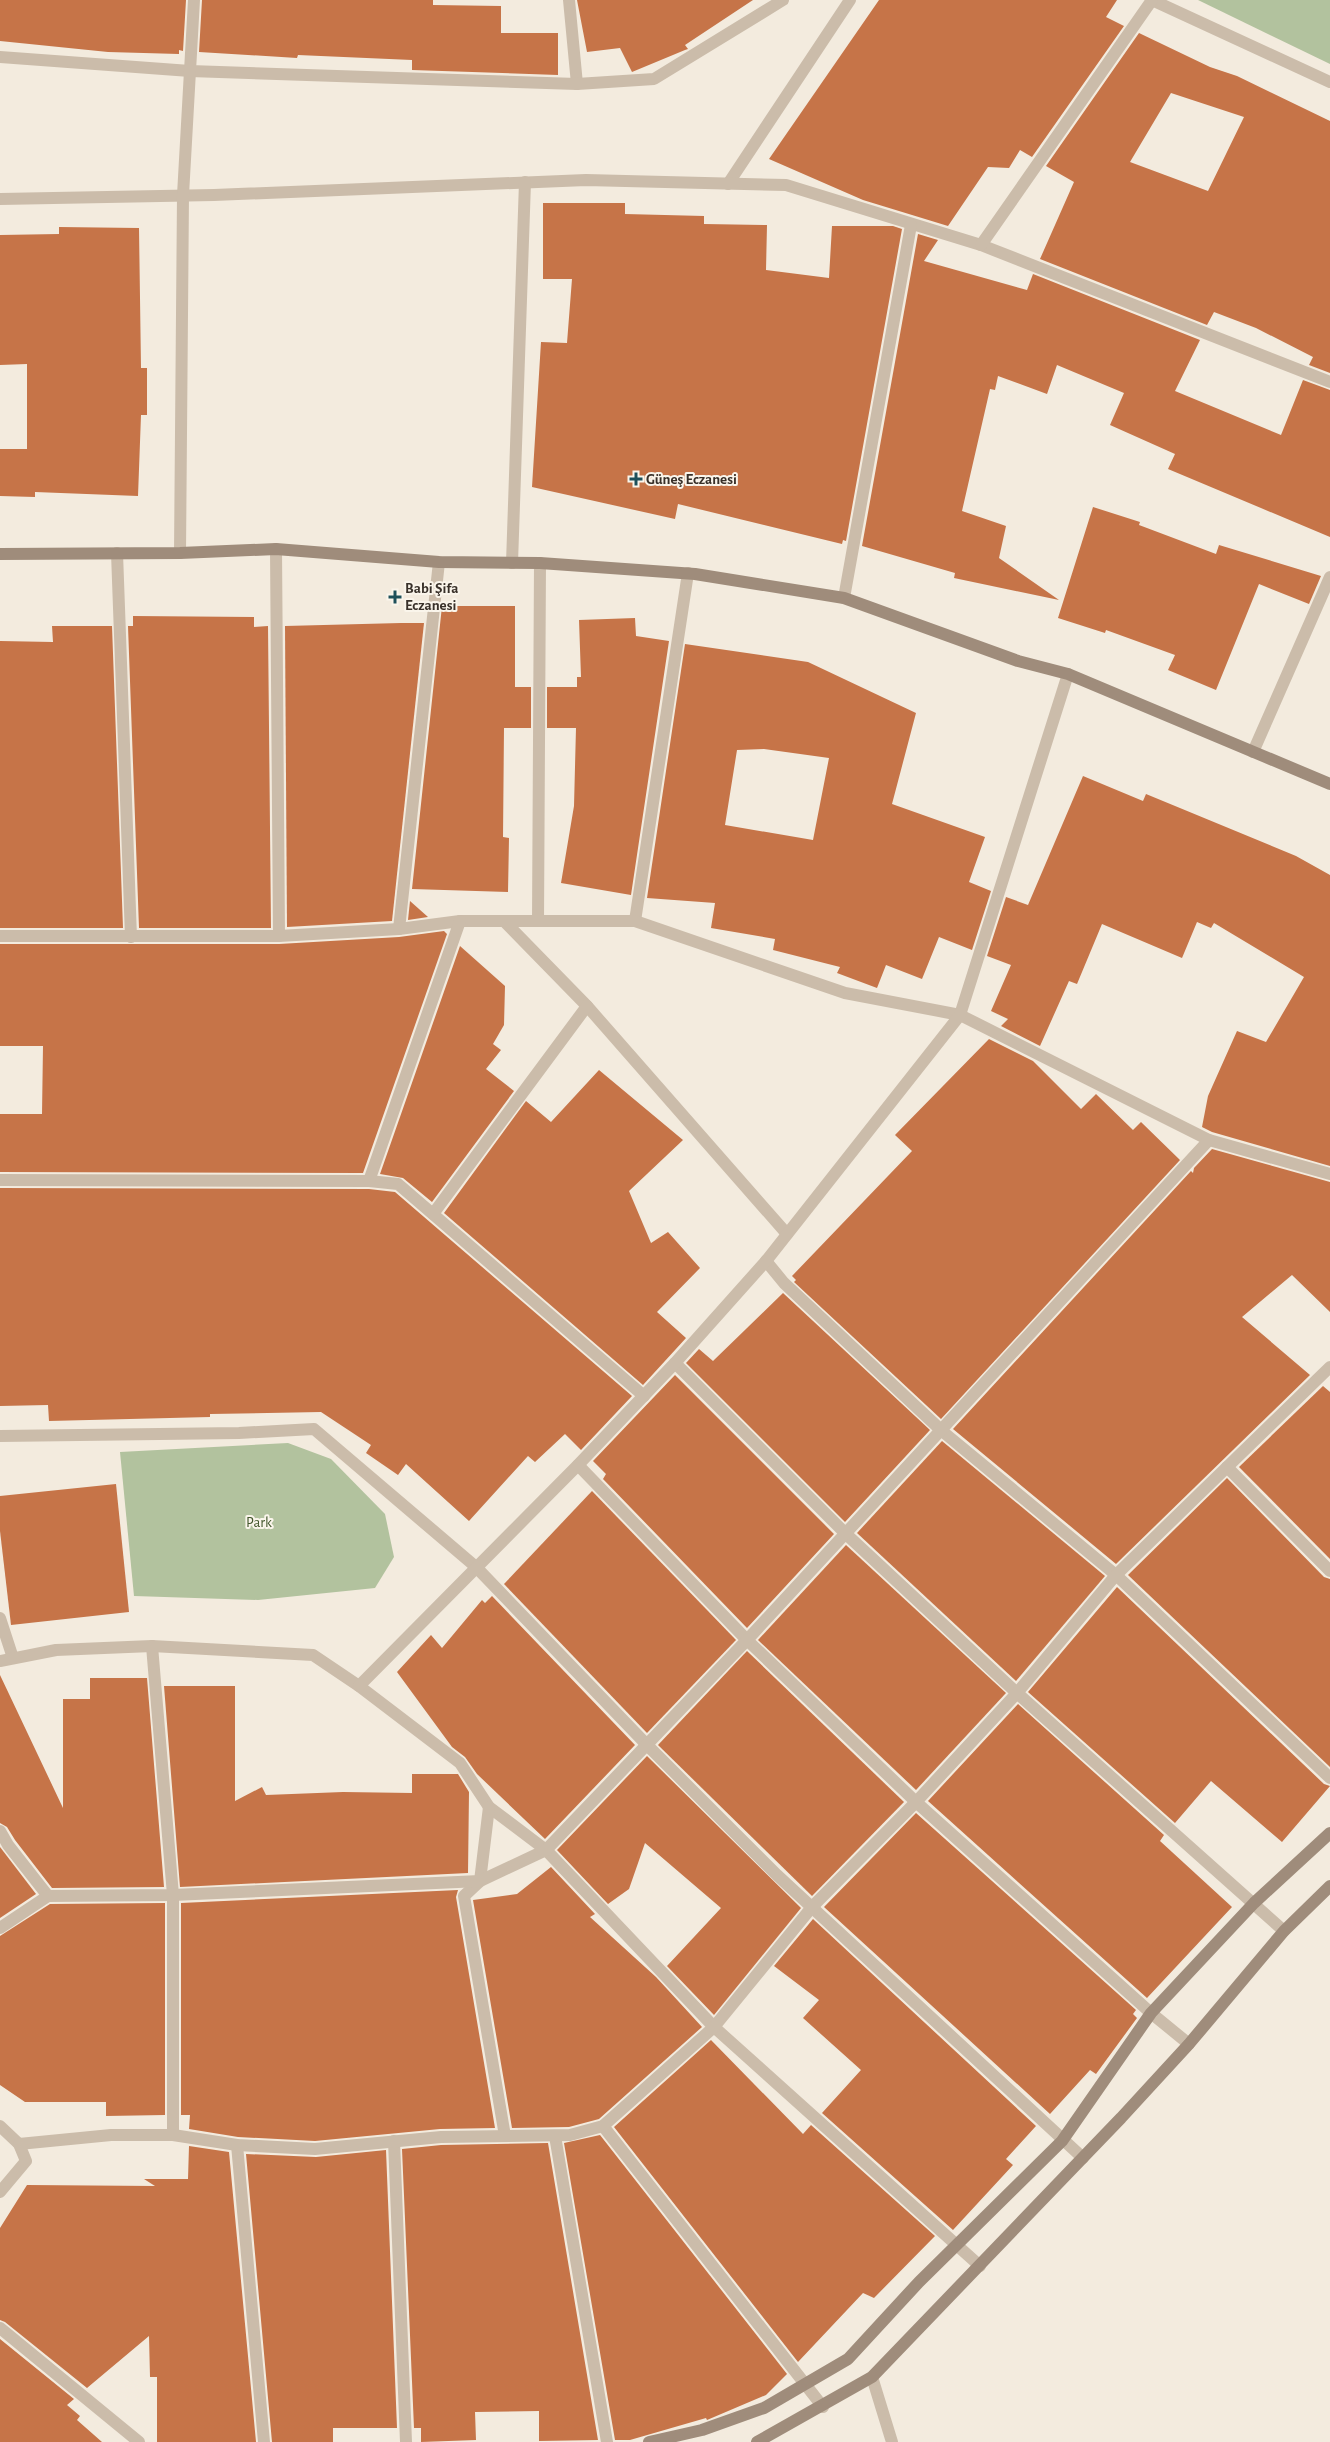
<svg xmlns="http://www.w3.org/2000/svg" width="1330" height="2442" viewBox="0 0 1330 2442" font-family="'Alegreya Sans',sans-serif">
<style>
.green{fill:#b2c29e}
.building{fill:#c67448;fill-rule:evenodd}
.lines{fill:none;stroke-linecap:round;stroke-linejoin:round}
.lane{stroke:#cbbcaa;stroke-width:12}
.street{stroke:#cbbcaa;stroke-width:12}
.secondary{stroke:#9f8c7b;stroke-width:12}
.poi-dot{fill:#1e505a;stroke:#faf5eb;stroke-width:2}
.labels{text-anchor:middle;stroke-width:4;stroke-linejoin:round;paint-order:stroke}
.poi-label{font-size:15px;font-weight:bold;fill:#383029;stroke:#faf5eb;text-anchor:start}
.park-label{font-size:15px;fill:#43572d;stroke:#faf5eb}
</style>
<rect width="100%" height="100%" fill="#f3ebde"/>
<g class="green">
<polygon points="1198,0 1330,0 1330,64"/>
<polygon points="288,1443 331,1459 385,1514 394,1557 375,1588 258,1600 134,1596 120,1452"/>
</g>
<g class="building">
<polygon points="0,0 186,0 183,51 179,50 179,54 108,52 0,41"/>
<polygon points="202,0 433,0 433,5 501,6 501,33 558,33 558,75 412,70 412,60 298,55 297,58 199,52"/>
<polygon points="577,0 753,0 685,45 688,49 685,50 632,72 620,48 587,52"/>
<polygon points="879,0 1117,0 1106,17 1124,26 1032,157 1020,150 1009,168 988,167 948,226 863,200 769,159"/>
<path d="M1139 33 1210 67 1237 76 1330 121V373L1309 365 1313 357 1256 328 1214 312 1207 325 1040 259 1074 182 1046 166ZM1171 93 1244 117 1208 191 1130 162Z"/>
<polygon points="543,203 625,203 625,214 704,216 704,224 767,225 766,270 829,278 832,226 893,226 902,229 846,541 843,540 842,544 678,504 675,519 532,487 541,342 567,343 572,279 543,279"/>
<polygon points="59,227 139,228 141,368 147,368 147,415 141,415 138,496 35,492 35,497 0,496 0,449 27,449 27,364 0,365 0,235 59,234"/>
<polygon points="918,234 938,240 924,261 1027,290 1033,274 1200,340 1175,391 1281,435 1303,380 1330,390 1330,537 1168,469 1175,454 1110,425 1124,393 1057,365 1047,394 998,376 995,390 990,389 962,511 1006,526 999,558 1059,600 954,578 955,573 862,546"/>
<polygon points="1093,507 1140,522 1139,525 1216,554 1219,545 1321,576 1309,604 1259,584 1216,690 1168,670 1175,655 1106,630 1105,633 1058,618"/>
<polygon points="442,606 515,606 515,687 531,687 531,728 504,728 503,837 509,838 508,892 412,889"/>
<polygon points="133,616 254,617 254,627 268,626 271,928 139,928 128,626 133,626"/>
<polygon points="635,618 636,636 669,641 631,895 561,883 574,806 576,728 547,728 547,687 577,687 577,677 581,677 579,620"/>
<polygon points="401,623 424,623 392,921 287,927 285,626"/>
<polygon points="52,626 112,626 123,928 0,928 0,641 53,642"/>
<path d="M685 644 808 662 916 713 892 804 985 837 969 882 991 891 972 950 939 937 922 979 886 965 877 988 837 973 840 967 773 950 775 939 711 928 715 903 647 898ZM764 749 829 758 813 840 725 825 737 750Z"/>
<polygon points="1083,776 1143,801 1146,794 1296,856 1330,875 1330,1166 1212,1132 1202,1127 1208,1096 1237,1031 1266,1042 1304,977 1214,923 1211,928 1197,922 1182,958 1102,924 1077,984 1069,981 1040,1046 1001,1026 1008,1019 991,1011 1011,965 987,956 1006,897 1028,905"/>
<polygon points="410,901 428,917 408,920"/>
<polygon points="444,931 447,934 363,1173 0,1172 0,1114 42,1114 43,1046 0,1046 0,944 279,944 399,937"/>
<polygon points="460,946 505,986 504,1025 493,1044 501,1050 486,1069 514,1091 432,1202 403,1178 380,1174"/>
<polygon points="989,1039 1033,1061 1081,1109 1096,1094 1133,1130 1141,1122 1180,1160 941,1419 794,1282 796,1280 792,1276 912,1151 895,1135"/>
<polygon points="599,1070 683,1140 629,1191 651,1243 668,1232 700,1268 657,1312 686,1338 643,1385 444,1213 526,1101 551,1122"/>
<polygon points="1212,1149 1330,1182 1330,1312 1292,1275 1242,1317 1310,1375 1116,1564 953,1429 1191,1171 1193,1173 1194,1168"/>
<polygon points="0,1188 369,1189 395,1192 632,1396 581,1450 565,1434 535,1462 528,1456 469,1521 406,1464 398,1475 366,1453 371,1445 321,1412 210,1414 210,1417 49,1421 48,1405 0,1406"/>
<polygon points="783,1293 930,1430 845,1522 686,1363 699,1349 713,1361"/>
<polygon points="675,1375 834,1534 747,1628 603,1479 606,1474 593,1461"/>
<polygon points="1323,1386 1330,1392 1330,1559 1239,1467"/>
<polygon points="942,1441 1105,1576 1016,1681 857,1533"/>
<polygon points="1227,1478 1324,1577 1330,1579 1330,1767 1128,1575"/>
<polygon points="116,1484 129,1612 11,1625 0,1531 0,1496"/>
<polygon points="592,1491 736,1640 647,1733 504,1584"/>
<polygon points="846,1545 1006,1693 916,1790 758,1640"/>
<polygon points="1117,1587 1324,1784 1330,1786 1282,1842 1211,1781 1175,1823 1028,1692"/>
<polygon points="492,1596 635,1745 545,1839 477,1774 465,1757 452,1747 397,1672 431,1635 442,1648 482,1600 485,1603"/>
<polygon points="747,1651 904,1802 812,1896 658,1745"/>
<polygon points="0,1675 63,1808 63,1699 90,1699 90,1678 147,1678 164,1887 52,1888 15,1840 7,1827 0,1823"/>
<polygon points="164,1686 235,1686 235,1801 262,1787 266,1795 343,1792 412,1793 412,1774 458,1774 469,1792 468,1873 180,1887"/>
<polygon points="1018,1704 1164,1835 1160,1841 1232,1907 1147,1998 928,1801"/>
<polygon points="647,1756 801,1908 714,2015 667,1966 721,1908 645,1843 629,1889 608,1904 557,1850"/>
<polygon points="916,1813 1136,2010 1133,2014 1137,2018 1096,2074 1090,2070 1050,2114 824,1907"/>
<polygon points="0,1847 36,1894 0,1918"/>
<polygon points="551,1867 595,1914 590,1917 656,1977 702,2027 599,2119 569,2127 512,2128 473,1900 517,1894"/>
<polygon points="458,1890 456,1897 495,2128 440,2129 315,2141 238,2137 189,2129 190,2115 181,2115 181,1903"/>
<polygon points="165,1903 165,2115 106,2116 106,2102 25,2102 0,2085 0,1936 50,1904"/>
<polygon points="813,1919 1036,2126 1006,2159 1013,2165 953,2230 822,2113 861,2070 803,2018 819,2000 774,1966"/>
<polygon points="711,2040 803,2134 811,2125 935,2236 874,2298 863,2293 798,2362 614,2127"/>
<polygon points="600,2135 787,2374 766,2395 707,2420 706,2418 630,2440 615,2440 564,2143"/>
<polygon points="548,2143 598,2440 539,2441 539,2411 475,2412 476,2440 421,2442 421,2428 414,2428 402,2149 441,2145"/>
<polygon points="189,2146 229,2152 256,2442 157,2442 157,2377 150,2377 149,2336 87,2388 5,2322 0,2320 0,2228 27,2185 155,2186 144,2179 188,2179"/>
<polygon points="386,2150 397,2428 333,2428 333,2442 272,2442 246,2154 316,2157"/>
<polygon points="0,2339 74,2399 67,2405 80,2416 77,2420 102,2442 0,2442"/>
</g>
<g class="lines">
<g class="lane">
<polyline points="555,2136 607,2442"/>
<polyline points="394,2141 406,2442"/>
<polyline points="237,2145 264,2442"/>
<polyline points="0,2328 139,2442"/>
</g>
<g class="street">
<polyline points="569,0 577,84"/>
<polyline points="1152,0 1330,82"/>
<polyline points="0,57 190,71 577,84 654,79 783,0"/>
<polyline points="728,184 850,0"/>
<polyline points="0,199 214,195 586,180 786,185 981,245 1330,382"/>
<polyline points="981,245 1152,0"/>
<polyline points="276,549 279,936"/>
<polyline points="117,553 131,937"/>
<polyline points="180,553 183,195 194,0"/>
<polyline points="512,563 525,182"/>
<polyline points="844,598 911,225"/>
<polyline points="1253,752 1330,577"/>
<polyline points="504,921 587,1006 787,1234"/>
<polyline points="538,921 540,563"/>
<polyline points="635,921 688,573"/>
<polyline points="399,929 439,562"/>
<polyline points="0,936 279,936 399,929 460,921 635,921 845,993 960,1015 1209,1140 1330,1174"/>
<polyline points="0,1180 369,1181 398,1184 644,1396"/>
<polyline points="369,1181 460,921"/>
<polyline points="433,1214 587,1006"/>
<polyline points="766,1261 784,1283 942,1431 1116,1575 1330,1778"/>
<polyline points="675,1363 846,1534 1017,1693 1284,1931"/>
<polyline points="0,1436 239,1433 314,1429 476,1567 647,1745 777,1875 1083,2158"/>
<polyline points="578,1465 747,1640 916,1802 1151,2013 1189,2044"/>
<polyline points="1227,1467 1330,1571"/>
<polyline points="0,1618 13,1658"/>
<polyline points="152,1646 173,1895 173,2135"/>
<polyline points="0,1661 56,1650 152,1646 313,1655 359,1686 460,1763 489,1807 546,1850 714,2027 980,2266"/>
<polyline points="359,1686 578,1465 675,1363 766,1261 960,1015 1068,674"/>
<polyline points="489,1807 480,1881 464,1896 505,2136"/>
<polyline points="0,1831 8,1845 48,1896"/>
<polyline points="0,1928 48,1896 173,1895 480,1881 546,1850 747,1640 1209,1140"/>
<polyline points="0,2126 19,2144"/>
<polyline points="603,2126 823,2407"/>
<polyline points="0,2192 26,2161 19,2144 111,2135 173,2135 237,2145 315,2149 441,2137 570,2135 603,2126 714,2027 812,1907 916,1802 1017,1693 1116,1575 1330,1367"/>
<polyline points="872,2377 892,2442"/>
</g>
<g class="secondary">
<polyline points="0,554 180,553 276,549 439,562 540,563 695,574 844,598 1018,661 1068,674 1330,784"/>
<polyline points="649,2442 702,2430 764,2408 848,2359 919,2282 1062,2141 1151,2013 1254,1903 1330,1833"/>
<polyline points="757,2442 872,2377 1121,2118 1189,2044 1284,1931 1330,1886"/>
</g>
</g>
<g class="poi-dot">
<path d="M633.5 471.5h5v5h5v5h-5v5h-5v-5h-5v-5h5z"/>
<path d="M392.5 589.5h5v5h5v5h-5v5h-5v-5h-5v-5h5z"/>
</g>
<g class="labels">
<g class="poi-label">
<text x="646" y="484">Güneş Eczanesi</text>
<text x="405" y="593">Babi Şifa<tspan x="405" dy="17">Eczanesi</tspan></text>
</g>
<g class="park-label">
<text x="259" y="1527">Park</text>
</g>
</g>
</svg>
